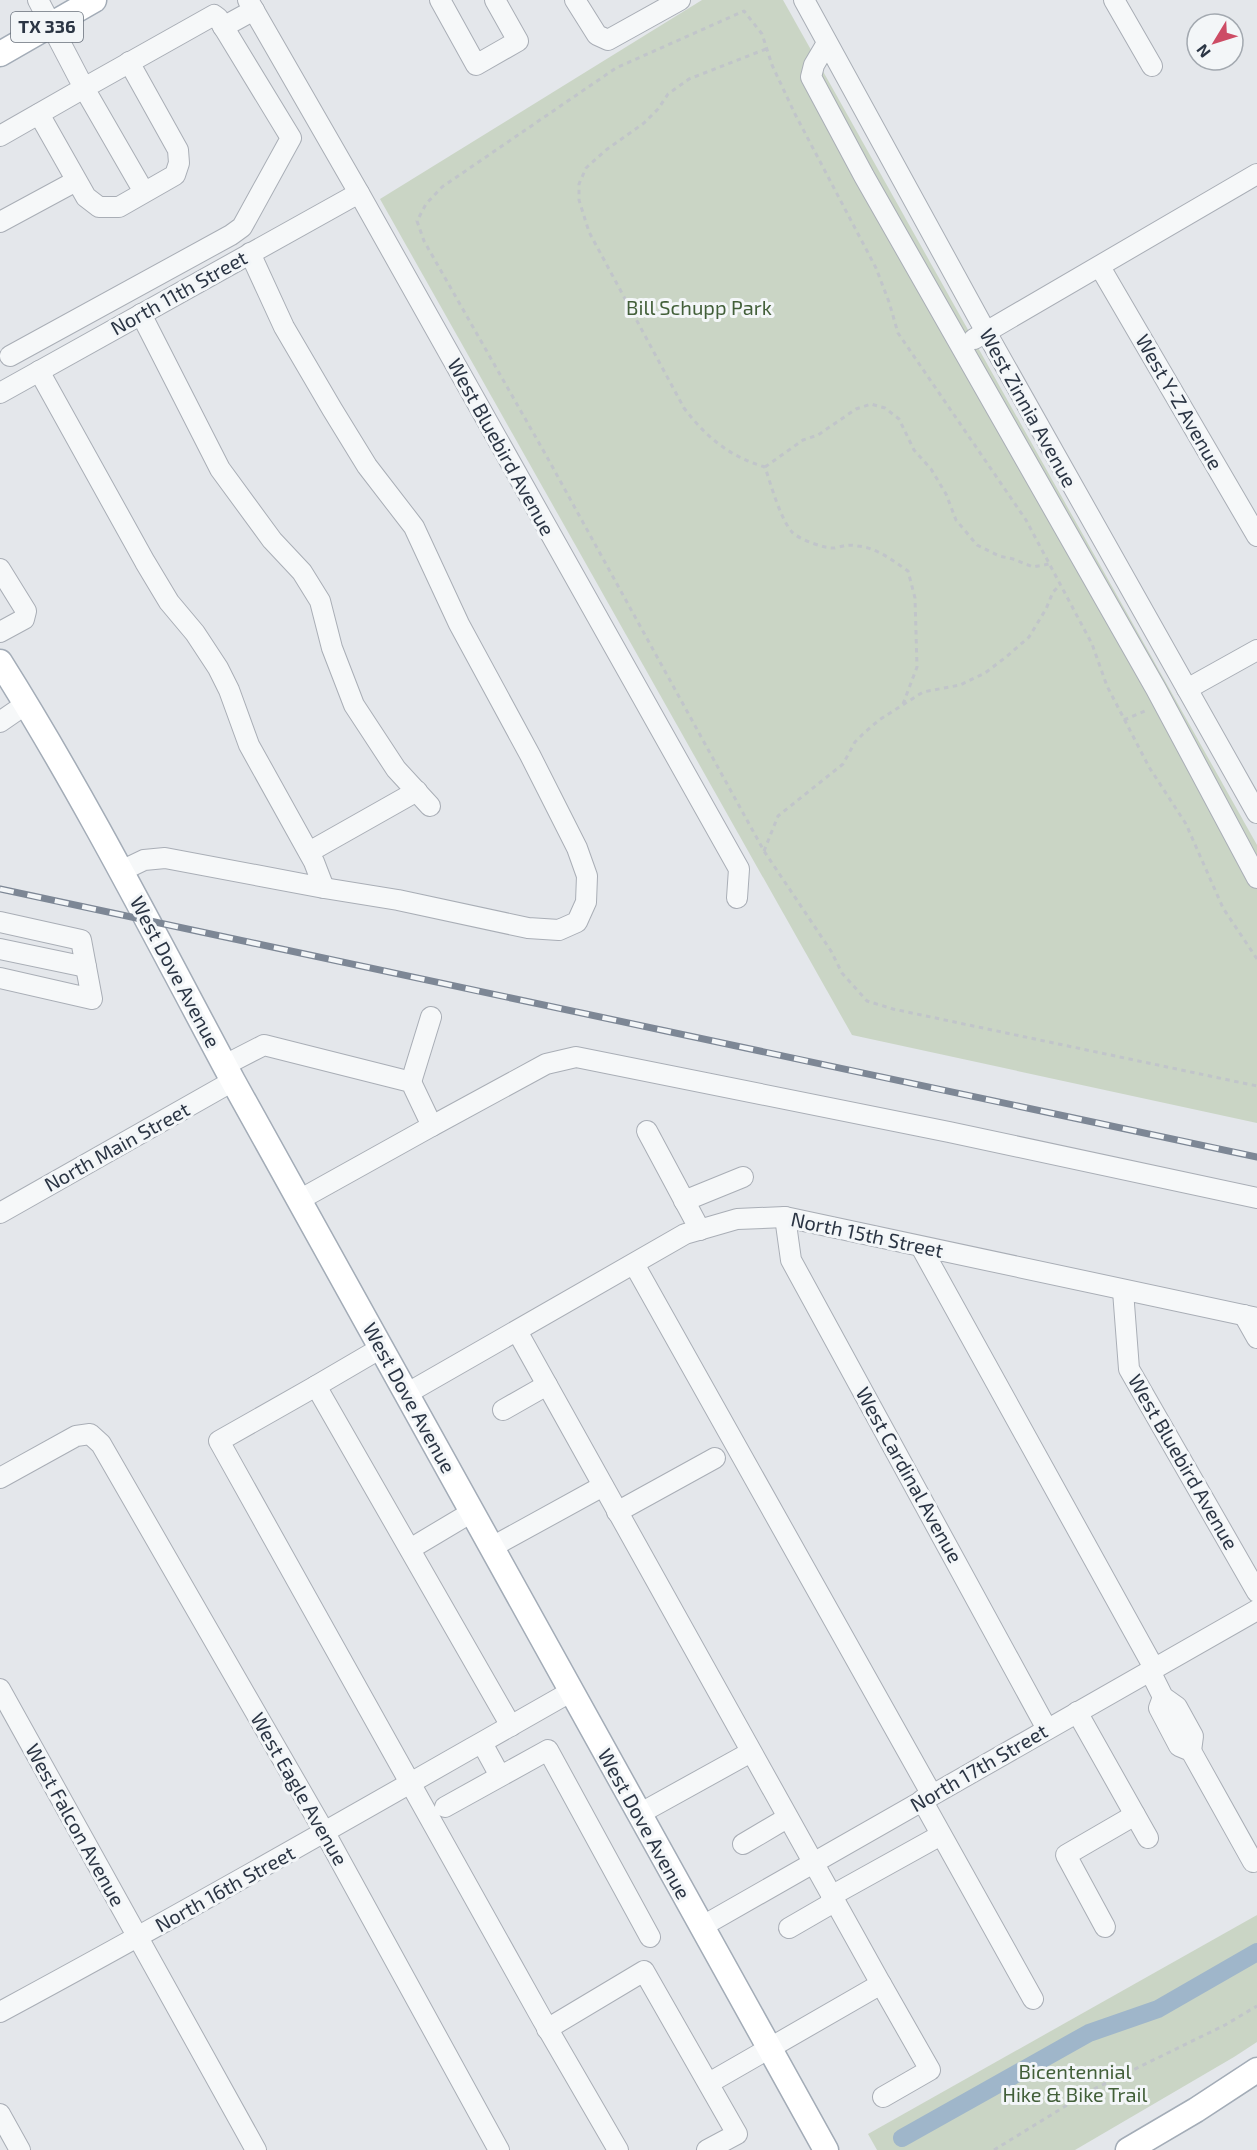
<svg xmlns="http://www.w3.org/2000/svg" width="1257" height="2150" viewBox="0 0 1257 2150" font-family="'Exo 2',sans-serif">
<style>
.green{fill:#cad5c5}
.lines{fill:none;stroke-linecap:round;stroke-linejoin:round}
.canal{stroke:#9fb6ca;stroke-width:18}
.minor-casing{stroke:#a9aeb6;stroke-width:22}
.major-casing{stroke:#a3acb7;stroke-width:27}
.path{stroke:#c1c5ca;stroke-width:3;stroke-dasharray:4.5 4.5;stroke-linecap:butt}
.minor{stroke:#f6f8f9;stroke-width:20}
.major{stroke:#fff;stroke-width:24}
.rail-casing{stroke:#7d8795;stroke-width:7}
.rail{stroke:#f3f6f8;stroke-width:4.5;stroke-dasharray:14;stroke-linecap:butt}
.labels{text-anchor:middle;stroke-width:6;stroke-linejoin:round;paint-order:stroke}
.shield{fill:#f3f6f8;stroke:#676f7a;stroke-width:1.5}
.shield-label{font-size:18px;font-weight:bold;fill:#2b3544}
.street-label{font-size:20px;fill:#2b3544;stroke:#f3f6f8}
.park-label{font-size:20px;fill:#425f39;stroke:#f3f6f8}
</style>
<rect width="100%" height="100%" fill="#e4e7eb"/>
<g class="green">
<polygon points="702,0 783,0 1257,845 1257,1123 852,1035 380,199"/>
<polygon points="1257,1915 1257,2042 1234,2057 1075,2150 877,2150 868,2134"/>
</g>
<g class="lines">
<polyline class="canal" points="902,2138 1089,2033 1158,2009 1257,1952"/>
<g class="minor-casing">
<g id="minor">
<polyline points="248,0 359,193 739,869 737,898"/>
<polyline points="440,0 476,65 518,41 495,0"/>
<polyline points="575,0 597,35 608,40 680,0"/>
<polyline points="804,0 986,332 1257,813"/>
<polyline points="1114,0 1152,66"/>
<polyline points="223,27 254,10"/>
<polyline points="827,43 814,65 811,77 864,176 1156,689 1257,878"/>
<polyline points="39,114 86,197 99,207 119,207 175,175 179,163 178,150 129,62"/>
<polyline points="0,136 84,88 38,0"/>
<polyline points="0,222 76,181"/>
<polyline points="250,253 284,327 332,409 367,466 414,527 459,624 530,755 577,848 587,876 586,902 577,922 559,930 528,928 398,900 324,888"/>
<polyline points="1100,267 1257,536"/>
<polyline points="141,314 220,469 272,540 302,572 320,601 332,648 354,705 396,769 430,806"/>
<polyline points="974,339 1257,174"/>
<polyline points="10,356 231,235 242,227 291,138 218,18 214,15 84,88 144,192"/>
<polyline points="39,371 145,562 169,602 195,633 218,668 229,690 249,745 314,862 324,888 165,858 144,860 121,871"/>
<polyline points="0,393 359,193"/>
<polyline points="0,569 26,611 24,619 0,632"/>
<polyline points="1187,689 1257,650"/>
<polyline points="0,722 26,704"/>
<polyline points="309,852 417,791"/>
<polyline points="0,922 81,940 92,999 0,978"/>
<polyline points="0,949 86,967"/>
<polyline points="225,1065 264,1045 411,1082 432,1126 299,1200"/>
<polyline points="411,1082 431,1017"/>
<polyline points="432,1126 546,1064 576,1057 949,1132 1257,1198"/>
<polyline points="647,1131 700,1230"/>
<polyline points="684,1201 743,1177"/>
<polyline points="0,1213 233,1081"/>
<polyline points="785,1217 791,1260 1047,1729"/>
<polyline points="921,1247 1154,1668"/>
<polyline points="634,1264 932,1795"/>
<polyline points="1123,1291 1129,1369 1257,1592"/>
<polyline points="1244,1315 1257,1338"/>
<polyline points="517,1331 881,1984 709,2083"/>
<polyline points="381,1348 316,1386 511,1726"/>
<polyline points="316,1386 219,1441 542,2019 618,2150"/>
<polyline points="406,1394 685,1234 737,1219 785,1217 1257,1318"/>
<polyline points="503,1410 547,1385"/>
<polyline points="0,1478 76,1436 90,1434 101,1444 325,1833 499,2150"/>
<polyline points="617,1512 715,1458"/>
<polyline points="492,1547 603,1486"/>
<polyline points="410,1549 472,1512"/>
<polyline points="1150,1671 1163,1697 1177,1707 1193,1736 1191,1751"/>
<polyline points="0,1689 256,2150"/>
<polyline points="1163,1697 1159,1708 1179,1746 1191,1751 1253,1862 1257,1860"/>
<polyline points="1077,1712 1148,1838"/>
<polyline points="482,1743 500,1776"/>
<polyline points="922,1800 1033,1999"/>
<polyline points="445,1807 548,1750 650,1937"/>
<polyline points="639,1814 751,1752"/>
<polyline points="743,1844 787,1818"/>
<polyline points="831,1896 941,1835"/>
<polyline points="701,1927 1257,1610"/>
<polyline points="1105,1927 1066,1855 1135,1815"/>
<polyline points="789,1928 834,1902"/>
<polyline points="881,1984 930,2070 883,2097"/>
<path d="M0 2012C193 1908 382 1799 572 1691"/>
<polyline points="547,2029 644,1971 737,2134 707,2150"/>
<polyline points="0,2114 20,2150"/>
</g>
</g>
<g class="major-casing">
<g id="major">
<polyline points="0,54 94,0"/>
<path d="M0 662C85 797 158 941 233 1081L826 2150"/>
<polyline points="1128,2150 1196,2110 1257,2070"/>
</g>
</g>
<g class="path">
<path d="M766 49 689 79 668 94 658 109 644 123 606 150 586 168 579 184V200L589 232 684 408C706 437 730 457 765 467 771 485 780 518 792 532 798 539 825 549 835 548 843 546 849 544 858 546 877 548 892 560 908 571L915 598 917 667 903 704"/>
<polyline points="765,467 803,440 818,435 856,409 871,404 885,408 899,419 914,450 931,469 946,494 956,520 977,545 999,556 1013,559 1033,567 1049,564"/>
<polyline points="1124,720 1147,710"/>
<polyline points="764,851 778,816 843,764 855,742 863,734 879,720 923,692 960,685 985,673 1006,657 1029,637 1046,609 1053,592 1060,585"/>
<polyline points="1257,959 1223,908 1186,824 1149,767 1107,686 1092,644 1026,520 898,333 889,302 876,268 795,114 772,65 762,34 744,11 616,68 442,187 426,204 417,221 424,241 547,457 764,851 831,951 842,973 867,1001 893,1009 1257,1086"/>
<polyline points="994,2150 1090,2091 1225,2025 1257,2006"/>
</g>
<use href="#minor" class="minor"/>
<use href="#major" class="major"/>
<g class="rail-casing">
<polyline id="rail" points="0,889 1257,1157"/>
</g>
<use href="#rail" class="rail"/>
</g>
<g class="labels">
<rect class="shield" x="11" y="12" width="72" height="30" rx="4.5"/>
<g class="shield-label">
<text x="47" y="33">TX 336</text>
</g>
<g class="street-label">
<text transform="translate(179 293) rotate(-29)" y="7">North 11th Street</text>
<text transform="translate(1179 402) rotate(60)" y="7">West Y-Z Avenue</text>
<text transform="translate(1028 408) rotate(61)" y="7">West Zinnia Avenue</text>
<text transform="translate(501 447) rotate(61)" y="7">West Bluebird Avenue</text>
<text transform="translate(175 972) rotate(62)" y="7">West Dove Avenue</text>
<text transform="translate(117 1147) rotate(-29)" y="7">North Main Street</text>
<text transform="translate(867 1235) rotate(12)" y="7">North 15th Street</text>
<text transform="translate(409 1398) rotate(61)" y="7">West Dove Avenue</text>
<text transform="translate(1183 1462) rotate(60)" y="7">West Bluebird Avenue</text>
<text transform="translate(909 1475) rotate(61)" y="7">West Cardinal Avenue</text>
<text transform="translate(979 1768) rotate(-30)" y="7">North 17th Street</text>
<text transform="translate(299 1789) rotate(60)" y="7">West Eagle Avenue</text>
<text transform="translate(644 1824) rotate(61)" y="7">West Dove Avenue</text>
<text transform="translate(75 1825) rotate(61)" y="7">West Falcon Avenue</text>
<text transform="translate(225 1889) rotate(-29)" y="7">North 16th Street</text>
</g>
<g class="park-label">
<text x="699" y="315">Bill Schupp Park</text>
<text x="1075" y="2079">Bicentennial<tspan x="1075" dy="23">Hike &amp; Bike Trail</tspan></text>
</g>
</g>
<g transform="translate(1215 42) rotate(232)"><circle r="28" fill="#f3f6f8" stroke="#a3a9b0" stroke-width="1.5"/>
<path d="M0-4.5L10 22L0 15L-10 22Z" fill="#cd4c65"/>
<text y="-9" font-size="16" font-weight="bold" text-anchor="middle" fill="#2b3544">N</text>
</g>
</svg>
